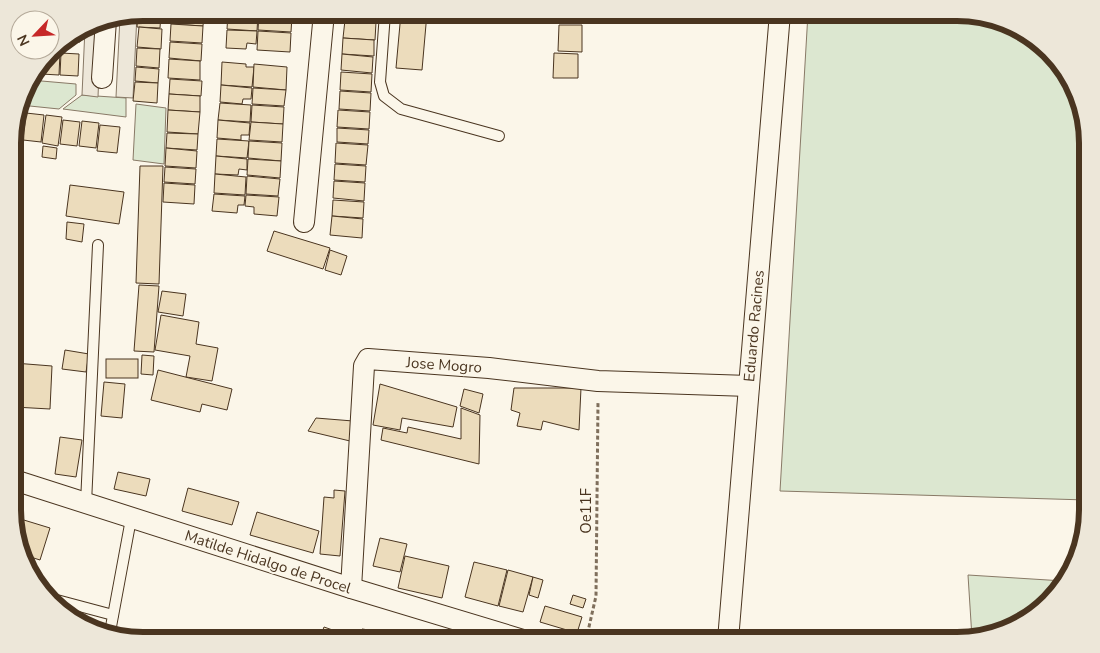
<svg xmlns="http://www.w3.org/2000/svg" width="1100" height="653" viewBox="0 0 1100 653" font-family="'Nunito Sans',sans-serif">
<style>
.green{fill:#dce7d0;stroke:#887966}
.parking{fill:#ede7d9;stroke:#887966}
.building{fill:#ecdcbc;stroke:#4a3520}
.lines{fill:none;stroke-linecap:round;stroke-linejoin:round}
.service-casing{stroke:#4a3520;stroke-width:12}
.minor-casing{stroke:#4a3520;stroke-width:22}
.path{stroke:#7f6f5c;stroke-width:3;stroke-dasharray:4 2.5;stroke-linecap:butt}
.service{stroke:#fbf6e9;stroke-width:10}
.minor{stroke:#fbf6e9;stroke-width:20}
.labels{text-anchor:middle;stroke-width:4;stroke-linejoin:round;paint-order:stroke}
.street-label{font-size:15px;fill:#4a3520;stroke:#fbf6e9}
.rim{fill:none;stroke:#4a3520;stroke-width:6}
</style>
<rect width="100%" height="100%" fill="#fbf6e9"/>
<g class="green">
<polygon points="808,13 957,13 1022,30 1070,78 1087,135 1087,500 780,491"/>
<polygon points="30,80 76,84 76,95 59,109 20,105 26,85"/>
<polygon points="82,95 126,98 126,117 63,109"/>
<polygon points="136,104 166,108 164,164 133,160"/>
<polygon points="968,575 1064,581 1022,623 972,638"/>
</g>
<g class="parking">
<polygon points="137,14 133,98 116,97 120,17"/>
<polygon points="101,21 98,97 82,95 85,28 94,22"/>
</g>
<g class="building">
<polygon points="143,12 161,13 160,28 137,27 138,14"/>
<polygon points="172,13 204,13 203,26 172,24"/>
<polygon points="228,13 258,14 257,31 227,29"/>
<polygon points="259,13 292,13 292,15"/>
<polygon points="345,13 376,13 376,21 344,18"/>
<polygon points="401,13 427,13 422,70 396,68"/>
<polygon points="259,14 292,16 291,32 258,30"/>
<polygon points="345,20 376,22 375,40 343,38"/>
<polygon points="171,24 203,26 202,43 170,41"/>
<polygon points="559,25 582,25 582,52 558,51"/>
<polygon points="139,27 162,29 161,49 137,47"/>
<polygon points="227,30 257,31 256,44 247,43 246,49 226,48"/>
<polygon points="80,31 80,42 63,41"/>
<polygon points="258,31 291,33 290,52 257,50"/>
<polygon points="343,38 374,40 374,56 342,54"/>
<polygon points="170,42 202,44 201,61 169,58"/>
<polygon points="137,48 160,49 159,68 136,66"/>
<polygon points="52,52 60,52 59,75 41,74 42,65"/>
<polygon points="61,53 79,54 78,76 60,75"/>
<polygon points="554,53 578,54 578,78 553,78"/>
<polygon points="342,54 373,57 372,73 341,70"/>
<polygon points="169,59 200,61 200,80 168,78"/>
<polygon points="222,62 246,64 246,67 254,67 252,87 221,85"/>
<polygon points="254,64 287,67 286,90 253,87"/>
<polygon points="136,67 159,69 158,83 135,81"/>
<polygon points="341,72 372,74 371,92 340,90"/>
<polygon points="170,79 202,81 201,96 169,94"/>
<polygon points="135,82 158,83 157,103 133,101"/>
<polygon points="221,85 252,88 251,99 243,99 242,104 220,102"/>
<polygon points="253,88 286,90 284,106 252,104"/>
<polygon points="340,91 371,93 370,111 339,109"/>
<polygon points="169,94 200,96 200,112 168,110"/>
<polygon points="220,103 251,105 250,122 218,120"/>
<polygon points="252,105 284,107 283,124 251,122"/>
<polygon points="168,110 200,112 198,134 167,132"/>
<polygon points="338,110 370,112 369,129 337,127"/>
<polygon points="18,111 25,112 22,137 14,136 14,127"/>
<polygon points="26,113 44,115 41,142 23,140"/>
<polygon points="46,115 62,117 58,146 42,143"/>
<polygon points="63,120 80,122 77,146 60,144"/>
<polygon points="218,120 250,123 249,135 241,135 241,140 217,138"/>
<polygon points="82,121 99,123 96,148 79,146"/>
<polygon points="251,122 283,124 282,142 249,140"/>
<polygon points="100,125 120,127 117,153 97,151"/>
<polygon points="337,128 369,130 368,144 337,142"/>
<polygon points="167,133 198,134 197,150 166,148"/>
<polygon points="217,139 249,141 247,158 216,156"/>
<polygon points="249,141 282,143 281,161 248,158"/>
<polygon points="336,143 368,145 366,165 335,163"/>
<polygon points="43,146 57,148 56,159 42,157"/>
<polygon points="166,148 197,151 196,168 165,166"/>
<polygon points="216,156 247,159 247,170 239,169 238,175 215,174"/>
<polygon points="248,159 281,161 280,178 247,175"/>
<polygon points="335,164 366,166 365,182 334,180"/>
<polygon points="140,166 163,166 159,284 136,283"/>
<polygon points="165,167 196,169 195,184 164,182"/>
<polygon points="215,174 246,177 245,195 214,193"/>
<polygon points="247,176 280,179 278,196 246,194"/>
<polygon points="334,181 365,183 364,201 333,198"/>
<polygon points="164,183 195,185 194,204 163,202"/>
<polygon points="70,185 124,192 119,224 66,216"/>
<polygon points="214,194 245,196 244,205 238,205 237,213 212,211"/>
<polygon points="246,195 279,197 277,216 254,214 254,207 245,206"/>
<polygon points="333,200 364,202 363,218 332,216"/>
<polygon points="332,216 363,219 362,238 330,235"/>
<polygon points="67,222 84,224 82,242 66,239"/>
<polygon points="274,231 330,248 323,269 267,251"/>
<polygon points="330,250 347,256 341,275 325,270"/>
<polygon points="139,285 159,286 154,352 134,351"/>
<polygon points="162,291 186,294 183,316 158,312"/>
<polygon points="161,315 199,322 196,344 218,348 212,381 186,377 190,356 155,350"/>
<polygon points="65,350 89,354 86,372 62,369"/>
<polygon points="142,355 154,356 153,375 141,374"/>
<rect x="106" y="359" width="32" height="19"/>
<polygon points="14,363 52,366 50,409 14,407"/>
<polygon points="158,370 232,389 227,410 202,404 200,412 151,400"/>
<polygon points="104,382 125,384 122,418 101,416"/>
<polygon points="380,384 457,407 453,427 402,418 400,430 373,425"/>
<polygon points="514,388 581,388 579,430 543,421 541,430 517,426 520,413 511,410"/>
<polygon points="464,389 483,394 479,413 460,406"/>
<polygon points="461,408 480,415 479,464 381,440 383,428 407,433 408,427 461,439"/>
<polygon points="316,418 353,421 350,441 308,431"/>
<polygon points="60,437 82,440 76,477 55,474"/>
<polygon points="118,472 150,479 146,496 114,489"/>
<polygon points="188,488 239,502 232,525 182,511"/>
<polygon points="334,490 345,491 340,556 320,554 324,497 334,498"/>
<polygon points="257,512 319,531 313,553 250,535"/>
<polygon points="14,517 50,528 40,560 24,555 14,526"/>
<polygon points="380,538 407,544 400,572 373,566"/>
<polygon points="405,556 449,566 442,598 398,588"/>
<polygon points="474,562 507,570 498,606 465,597"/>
<polygon points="508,570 533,577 523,612 499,606"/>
<polygon points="533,577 543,580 538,598 529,595"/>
<polygon points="573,595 586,599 583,608 570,604"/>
<polygon points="545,606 582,617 577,633 540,622"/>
<polygon points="324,627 344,634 342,640 319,640"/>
<polygon points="362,629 369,630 367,640 360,640"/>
</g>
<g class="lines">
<g class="service-casing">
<g id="service">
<polyline points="385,13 380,82 384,96 401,109 499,136"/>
<polyline points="86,503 98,245"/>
<polyline points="53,599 113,615"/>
<polyline points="110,632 131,519"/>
</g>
</g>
<g class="minor-casing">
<g id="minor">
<polyline points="102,78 106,20"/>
<polyline points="304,222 324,13"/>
<polyline points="14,480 351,588 523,640"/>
<polyline points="351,588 364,366 368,359 489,368 598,381 749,386"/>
<polyline points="728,640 780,13"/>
</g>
</g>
<polyline class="path" points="586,640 596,596 598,402"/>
<use href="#service" class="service"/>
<use href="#minor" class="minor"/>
</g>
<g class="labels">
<g class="street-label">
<text transform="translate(754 326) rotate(-85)" y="5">Eduardo Racines</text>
<text transform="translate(444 365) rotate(4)" y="5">Jose Mogro</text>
<text transform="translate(586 511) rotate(-90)" y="5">Oe11F</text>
<text transform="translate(268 562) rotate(18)" y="5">Matilde Hidalgo de Procel</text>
</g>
</g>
<path d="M0 0H1100V653H0ZM143 21H957A122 122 0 0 1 1079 143V510A122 122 0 0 1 957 632H143A122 122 0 0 1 21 510V143A122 122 0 0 1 143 21Z" fill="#ede7d9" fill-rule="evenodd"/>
<path class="rim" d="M143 21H957A122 122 0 0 1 1079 143V510A122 122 0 0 1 957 632H143A122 122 0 0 1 21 510V143A122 122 0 0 1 143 21Z"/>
<g transform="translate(35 35) rotate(245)"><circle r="24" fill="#fbf6e9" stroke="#b4a999"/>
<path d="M0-4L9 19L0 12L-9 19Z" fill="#c62828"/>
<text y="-8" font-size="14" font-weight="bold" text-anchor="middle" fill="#4a3520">N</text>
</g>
</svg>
